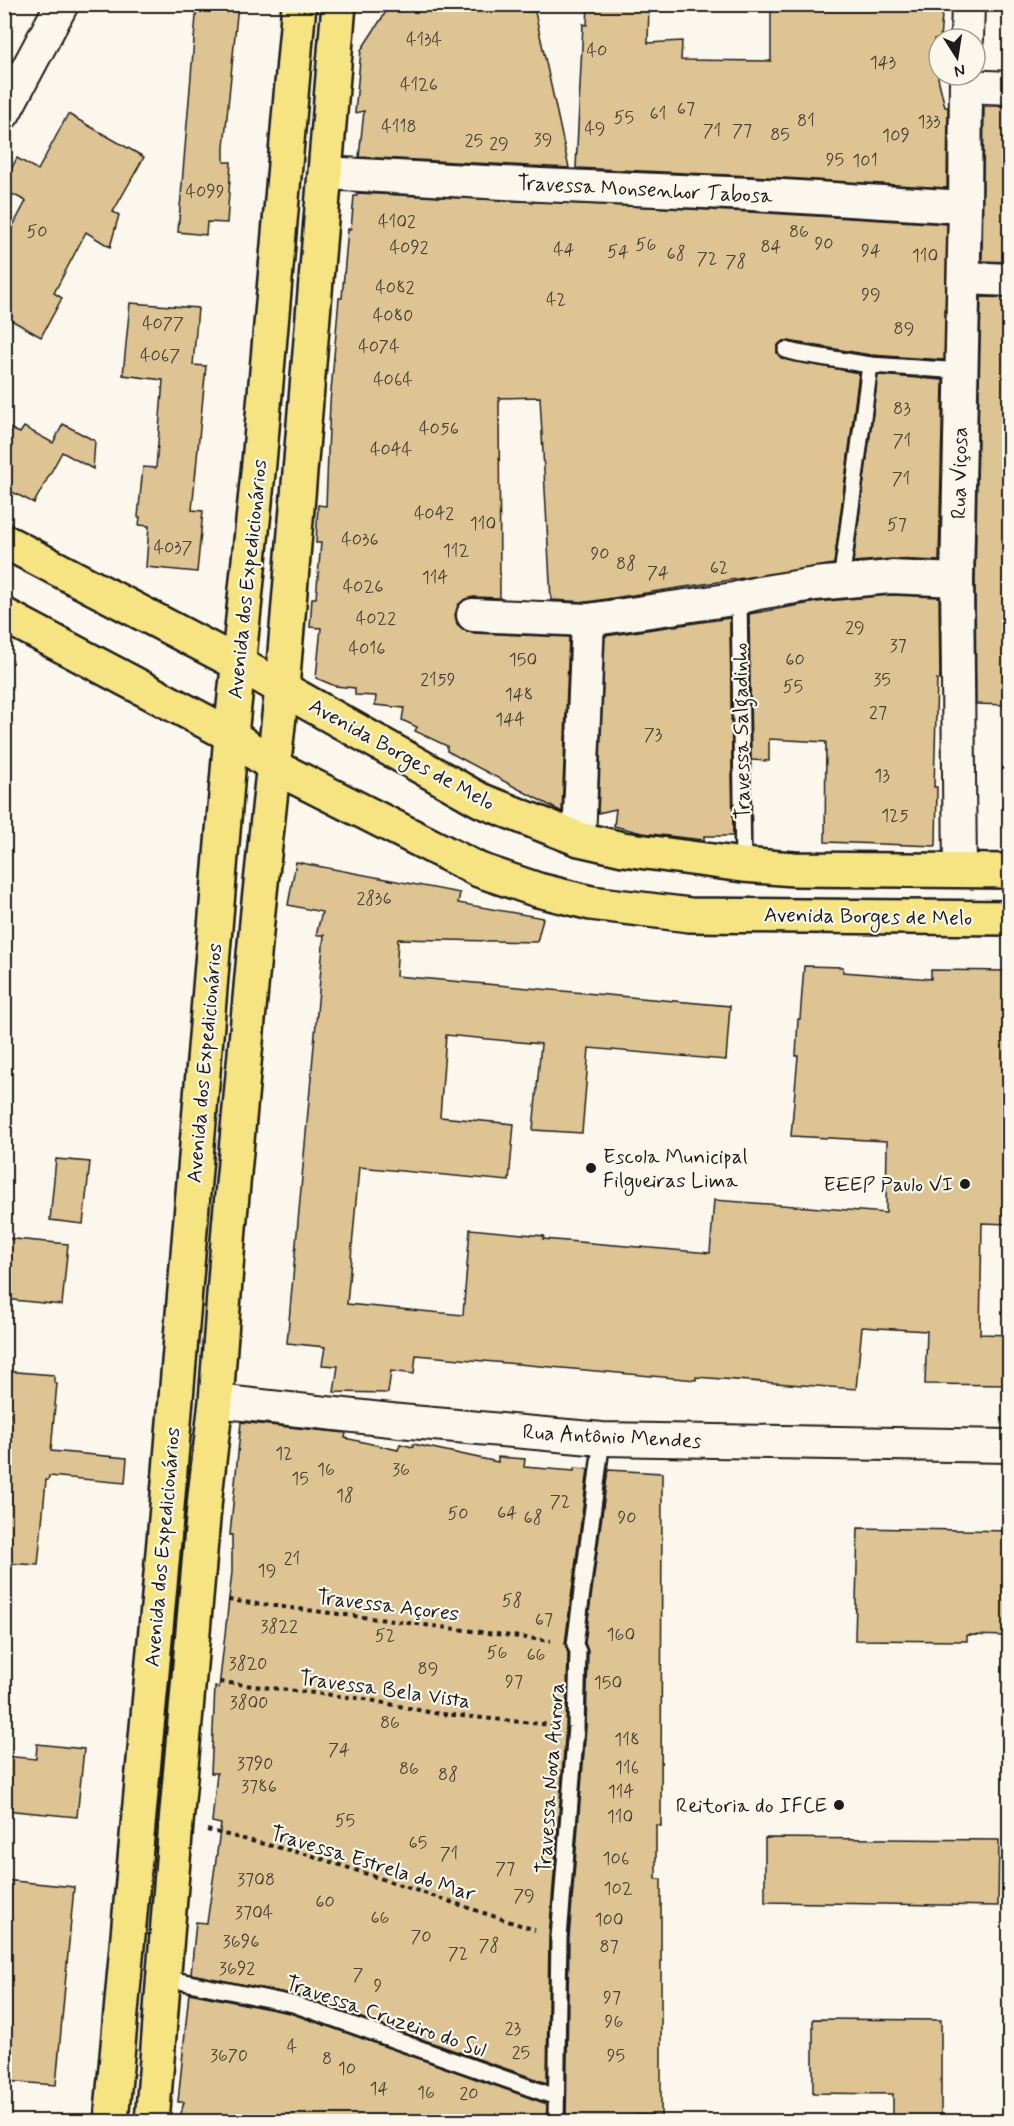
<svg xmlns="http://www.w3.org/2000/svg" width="1014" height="2126" viewBox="0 0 1014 2126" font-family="Mynerve,sans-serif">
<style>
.building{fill:#dec493;stroke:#1c1c1c;stroke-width:1.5}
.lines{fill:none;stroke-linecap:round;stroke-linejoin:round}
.service-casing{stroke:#1c1c1c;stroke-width:20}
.minor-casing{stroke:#1c1c1c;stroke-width:36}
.primary-casing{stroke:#1c1c1c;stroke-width:38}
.path{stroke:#1c1c1c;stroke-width:4;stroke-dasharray:4.5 4.5;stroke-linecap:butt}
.service{stroke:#fbf7ec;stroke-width:15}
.minor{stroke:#fbf7ec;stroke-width:32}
.primary{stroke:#f6e381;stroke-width:33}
.poi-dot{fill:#1c1c1c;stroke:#fbf7ec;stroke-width:2}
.labels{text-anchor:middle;stroke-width:4.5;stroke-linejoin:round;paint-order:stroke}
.number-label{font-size:18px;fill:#4c463a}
.street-label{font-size:21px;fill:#1c1c1c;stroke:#fbf7ec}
.poi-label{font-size:21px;fill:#1c1c1c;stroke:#fbf7ec;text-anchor:end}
</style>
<rect width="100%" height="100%" fill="#fbf7ec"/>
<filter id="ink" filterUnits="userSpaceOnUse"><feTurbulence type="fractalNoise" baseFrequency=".0167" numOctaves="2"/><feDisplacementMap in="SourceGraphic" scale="12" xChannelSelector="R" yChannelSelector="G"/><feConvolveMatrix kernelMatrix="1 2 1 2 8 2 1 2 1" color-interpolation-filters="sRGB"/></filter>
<g filter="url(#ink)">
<g class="building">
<polygon points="197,4 238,4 224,147 224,162 231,162 227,223 207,222 206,235 178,232"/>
<polygon points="391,4 464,4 464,8 535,12 569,168 359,157 364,111 355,113 361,50"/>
<polygon points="588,4 649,4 648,43 682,41 681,60 771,61 771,4 943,4 940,39 934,39 939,62 938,78 945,107 948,107 947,188 752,176 576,168 583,24 587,25"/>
<polygon points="984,106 1010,106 1010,262 982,261"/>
<polygon points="68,114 144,157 113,212 119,215 110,247 86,232 54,293 62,298 41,337 4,316 4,243 26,201 4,190 4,183 17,158 38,170"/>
<polygon points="357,193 750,212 947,224 944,360 871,355 788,341 783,341 777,347 777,353 783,359 859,373 834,564 587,602 551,600 540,397 499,398 500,598 474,597 465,599 458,605 455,615 457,624 464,630 472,633 569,637 562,812 447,751 447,746 415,731 417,727 402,720 404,708 375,705 376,696 355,695 355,688 335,686 316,678 321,628 310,627 312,598 316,598 321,543 316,543 318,505 326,506 330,403 339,298 342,298 348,229 351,229 354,196 357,196"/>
<polygon points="981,297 1010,298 1010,705 976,704 975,580"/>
<polygon points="130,303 198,308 193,365 206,366 192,510 203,511 197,572 146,567 149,526 139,525 140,517 138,517 143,467 156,468 163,380 123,375"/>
<polygon points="878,375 943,380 939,561 892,559 853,562"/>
<polygon points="63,424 95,441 93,469 62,452 34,503 4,488 4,426 20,433 24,427 53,443"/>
<polygon points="891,595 939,597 940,680 937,679 934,787 937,787 936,846 825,842 826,742 769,739 769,761 751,760 749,614 817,602"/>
<polygon points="730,618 733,836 704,836 704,840 642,833 614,826 616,809 598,813 605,636"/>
<polygon points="296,862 460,893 458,903 543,918 537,942 398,939 396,976 730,1006 726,1060 589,1048 582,1133 533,1130 541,1044 446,1035 440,1117 514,1124 509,1181 359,1167 347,1304 463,1315 470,1229 544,1236 543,1239 710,1253 714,1200 886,1213 887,1141 791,1136 798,1056 796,1056 798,1019 800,1019 804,966 843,967 843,972 931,979 931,970 1010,971 1010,1224 982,1223 980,1334 1010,1335 1010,1385 925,1384 927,1331 862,1327 856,1389 696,1377 696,1380 416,1355 414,1374 391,1371 388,1393 334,1392 338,1366 322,1365 325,1347 287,1343 324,935 316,935 322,912 288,905"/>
<polygon points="56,1159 90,1162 83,1224 50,1220"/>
<polygon points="4,1238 68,1244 62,1305 4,1299"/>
<polygon points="4,1371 54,1375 54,1382 57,1383 51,1451 127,1458 125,1483 49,1476 48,1480 46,1480 38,1565 4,1563 4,1468 10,1413 4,1412"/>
<polygon points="241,1422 346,1433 345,1438 398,1450 400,1444 413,1447 413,1444 498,1462 498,1457 525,1459 524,1467 574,1471 574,1468 588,1469 565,1644 568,1653 566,1726 549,1937 547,2083 296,1995 191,1974 196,1922 207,1923 221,1824 212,1822 217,1773 211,1773 215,1687 219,1688 232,1572 232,1535 230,1535"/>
<polygon points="608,1470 662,1473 661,1826 656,1825 656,1879 661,1879 661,2117 638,2115 637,2121 566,2121 569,1938 586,1727 588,1651 585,1643"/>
<polygon points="858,1528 1010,1531 1010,1636 967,1635 967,1641 855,1640"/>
<polygon points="37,1744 84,1749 77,1817 4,1810 4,1756 36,1759"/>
<polygon points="765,1838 999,1840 998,1906 765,1902"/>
<polygon points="4,1880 74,1887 56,2085 4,2081"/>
<polygon points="189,1993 290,2013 547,2104 546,2121 179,2121 184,2102 178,2102"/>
<polygon points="813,2019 941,2020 941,2121 893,2121 893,2094 813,2093"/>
</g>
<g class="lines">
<g class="service-casing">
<g id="service">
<polyline points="786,350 797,353 870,365 962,371"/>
<polyline points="841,582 870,365"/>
<polyline points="739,597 743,865"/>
<polyline points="164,1978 293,2004 556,2097"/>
<polyline points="556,2122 559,1938 576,1727 578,1651 575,1645 602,1439"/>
</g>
</g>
<g class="minor-casing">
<g id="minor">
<polyline points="967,39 968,4"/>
<polyline points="966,86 1010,88"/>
<polyline points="4,113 62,4"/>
<polyline points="325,173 541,185 751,194 965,207"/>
<polyline points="964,278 1010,280"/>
<polyline points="473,615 588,620 734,599 758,593 815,584 891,577 957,580"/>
<polyline points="579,839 588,620"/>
<polyline points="960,871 957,580 965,207 966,75"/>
<polyline points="216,1401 400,1421 602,1439 1010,1446"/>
</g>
</g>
<g class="primary-casing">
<g id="primary">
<polyline points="4,541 239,664 480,800 579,839 623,849 743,865 794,869 1010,871"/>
<polyline points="4,615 231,735 273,766 479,870 538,890 591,903 690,915 1010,918"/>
<polyline points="111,2122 166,1519 231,735 259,463 299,4"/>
<polyline points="152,2122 176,1823 205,1496 216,1401 229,1228 258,911 282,688 339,4"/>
</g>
</g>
<g class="path">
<polyline points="228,1600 551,1641"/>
<polyline points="220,1682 365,1699 433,1713 552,1725"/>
<polyline points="207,1830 313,1856 535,1930"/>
</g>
<use href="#service" class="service"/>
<use href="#minor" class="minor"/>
<use href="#primary" class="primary"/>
</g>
</g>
<g class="poi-dot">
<circle cx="591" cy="1168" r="6"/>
<circle cx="965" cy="1184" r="6"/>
<circle cx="839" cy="1805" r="6"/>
</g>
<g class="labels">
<g class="number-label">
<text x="424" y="45">4134</text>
<text x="597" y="56">40</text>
<text x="883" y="68">143</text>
<text x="419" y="90">4126</text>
<text x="686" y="114">67</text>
<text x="658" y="119">61</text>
<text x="624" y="123">55</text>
<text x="806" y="126">81</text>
<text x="929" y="127">133</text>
<text x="399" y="132">4118</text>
<text x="595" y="134">49</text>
<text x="712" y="136">71</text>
<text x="742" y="136">77</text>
<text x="780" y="140">85</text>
<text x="896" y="141">109</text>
<text x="543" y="145">39</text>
<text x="474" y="146">25</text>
<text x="499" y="149">29</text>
<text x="835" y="165">95</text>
<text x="865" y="166">101</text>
<text x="205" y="197">4099</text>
<text x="397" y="227">4102</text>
<text x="37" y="237">50</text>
<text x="799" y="237">86</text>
<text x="824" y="249">90</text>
<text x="646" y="250">56</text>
<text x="771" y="252">84</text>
<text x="409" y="253">4092</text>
<text x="564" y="255">44</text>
<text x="871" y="256">94</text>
<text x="618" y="257">54</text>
<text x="676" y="259">68</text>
<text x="925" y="261">110</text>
<text x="707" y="264">72</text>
<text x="736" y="267">78</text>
<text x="395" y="293">4082</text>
<text x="871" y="300">99</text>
<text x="556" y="305">42</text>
<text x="393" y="321">4080</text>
<text x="163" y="329">4077</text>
<text x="904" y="334">89</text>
<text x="379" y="352">4074</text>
<text x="160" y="361">4067</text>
<text x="393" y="385">4064</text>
<text x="902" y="414">83</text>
<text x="439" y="434">4056</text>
<text x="902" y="446">71</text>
<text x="391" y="455">4044</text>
<text x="901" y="484">71</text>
<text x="434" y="519">4042</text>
<text x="483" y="529">110</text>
<text x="897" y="530">57</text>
<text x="360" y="545">4036</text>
<text x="173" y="553">4037</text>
<text x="456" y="556">112</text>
<text x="600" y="559">90</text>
<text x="626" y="569">88</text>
<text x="719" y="573">62</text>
<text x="658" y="578">74</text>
<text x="435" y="583">114</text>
<text x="363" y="592">4026</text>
<text x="376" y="624">4022</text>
<text x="855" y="633">29</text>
<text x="898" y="651">37</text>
<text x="367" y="654">4016</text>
<text x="523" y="665">150</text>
<text x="795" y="665">60</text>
<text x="438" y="685">2159</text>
<text x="882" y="685">35</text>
<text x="793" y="692">55</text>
<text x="519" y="700">148</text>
<text x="878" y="718">27</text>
<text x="510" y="725">144</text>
<text x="653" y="740">73</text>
<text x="882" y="781">13</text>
<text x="895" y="821">125</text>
<text x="374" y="904">2836</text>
<text x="284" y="1459">12</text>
<text x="326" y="1475">16</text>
<text x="401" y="1475">36</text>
<text x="300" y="1484">15</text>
<text x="345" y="1501">18</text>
<text x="560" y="1507">72</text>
<text x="507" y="1518">64</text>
<text x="458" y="1519">50</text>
<text x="533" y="1523">68</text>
<text x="627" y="1523">90</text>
<text x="292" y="1564">21</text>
<text x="267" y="1576">19</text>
<text x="512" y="1606">58</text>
<text x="544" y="1625">67</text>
<text x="279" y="1632">3822</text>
<text x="621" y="1640">160</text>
<text x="385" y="1641">52</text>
<text x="497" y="1658">56</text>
<text x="536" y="1660">66</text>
<text x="248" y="1669">3820</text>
<text x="428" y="1674">89</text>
<text x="514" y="1687">97</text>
<text x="608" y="1688">150</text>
<text x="249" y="1708">3800</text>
<text x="390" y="1728">86</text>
<text x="627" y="1745">118</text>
<text x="339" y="1755">74</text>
<text x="255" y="1769">3790</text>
<text x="627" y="1773">116</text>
<text x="409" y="1774">86</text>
<text x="448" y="1780">88</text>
<text x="259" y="1792">3786</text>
<text x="621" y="1797">114</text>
<text x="620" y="1822">110</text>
<text x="345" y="1826">55</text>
<text x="418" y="1848">65</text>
<text x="449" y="1859">71</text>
<text x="616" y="1864">106</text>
<text x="505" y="1874">77</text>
<text x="256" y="1885">3708</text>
<text x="618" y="1894">102</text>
<text x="524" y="1901">79</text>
<text x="325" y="1907">60</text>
<text x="254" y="1918">3704</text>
<text x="380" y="1923">66</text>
<text x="609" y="1925">100</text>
<text x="421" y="1942">70</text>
<text x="241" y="1947">3696</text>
<text x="489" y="1951">78</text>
<text x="609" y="1952">87</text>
<text x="458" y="1959">72</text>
<text x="237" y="1974">3692</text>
<text x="358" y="1980">7</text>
<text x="378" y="1991">9</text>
<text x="612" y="2003">97</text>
<text x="614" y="2027">96</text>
<text x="513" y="2034">23</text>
<text x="292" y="2052">4</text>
<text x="521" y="2058">25</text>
<text x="229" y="2061">3670</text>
<text x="616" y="2061">95</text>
<text x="327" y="2064">8</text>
<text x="347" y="2074">10</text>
<text x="379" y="2094">14</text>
<text x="426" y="2098">16</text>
<text x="469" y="2099">20</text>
</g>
<g class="street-label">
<text transform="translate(645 189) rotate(3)" y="7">Travessa Monsenhor Tabosa</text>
<text transform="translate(959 473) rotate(-89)" y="7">Rua Viçosa</text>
<text transform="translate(247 579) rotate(-84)" y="7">Avenida dos Expedicionários</text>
<text transform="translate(741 731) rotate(-91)" y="7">Travessa Salgadinho</text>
<text transform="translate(402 754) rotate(29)" y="7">Avenida Borges de Melo</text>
<text transform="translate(868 916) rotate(1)" y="7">Avenida Borges de Melo</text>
<text transform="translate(204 1063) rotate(-85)" y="7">Avenida dos Expedicionários</text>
<text transform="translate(612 1436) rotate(3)" y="7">Rua Antônio Mendes</text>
<text transform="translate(162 1547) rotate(-85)" y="7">Avenida dos Expedicionários</text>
<text transform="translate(388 1605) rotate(7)" y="7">Travessa Açores</text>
<text transform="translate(385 1689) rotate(8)" y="7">Travessa Bela Vista</text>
<text transform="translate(550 1778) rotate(-86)" y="7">Travessa Nova Aurora</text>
<text transform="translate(373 1863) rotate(17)" y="7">Travessa Estrela do Mar</text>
<text transform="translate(386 2016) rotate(19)" y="7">Travessa Cruzeiro do Sul</text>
</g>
<g class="poi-label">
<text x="603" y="1163" text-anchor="start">Escola Municipal<tspan x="603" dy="24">Filgueiras Lima</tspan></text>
<text x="953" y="1191">EEEP Paulo VI</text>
<text x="827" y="1812">Reitoria do IFCE</text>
</g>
</g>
<rect width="1014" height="2126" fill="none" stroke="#fbf7ec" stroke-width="24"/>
<rect x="12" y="12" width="990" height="2102" fill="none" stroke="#1c1c1c" stroke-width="2" filter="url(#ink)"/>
<g transform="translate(957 57) rotate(168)"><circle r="28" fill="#fbf7ec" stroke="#a29f99" stroke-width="1.5"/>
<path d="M0-4.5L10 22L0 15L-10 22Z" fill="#1c1c1c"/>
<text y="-9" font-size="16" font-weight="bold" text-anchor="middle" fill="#1c1c1c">N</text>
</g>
</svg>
